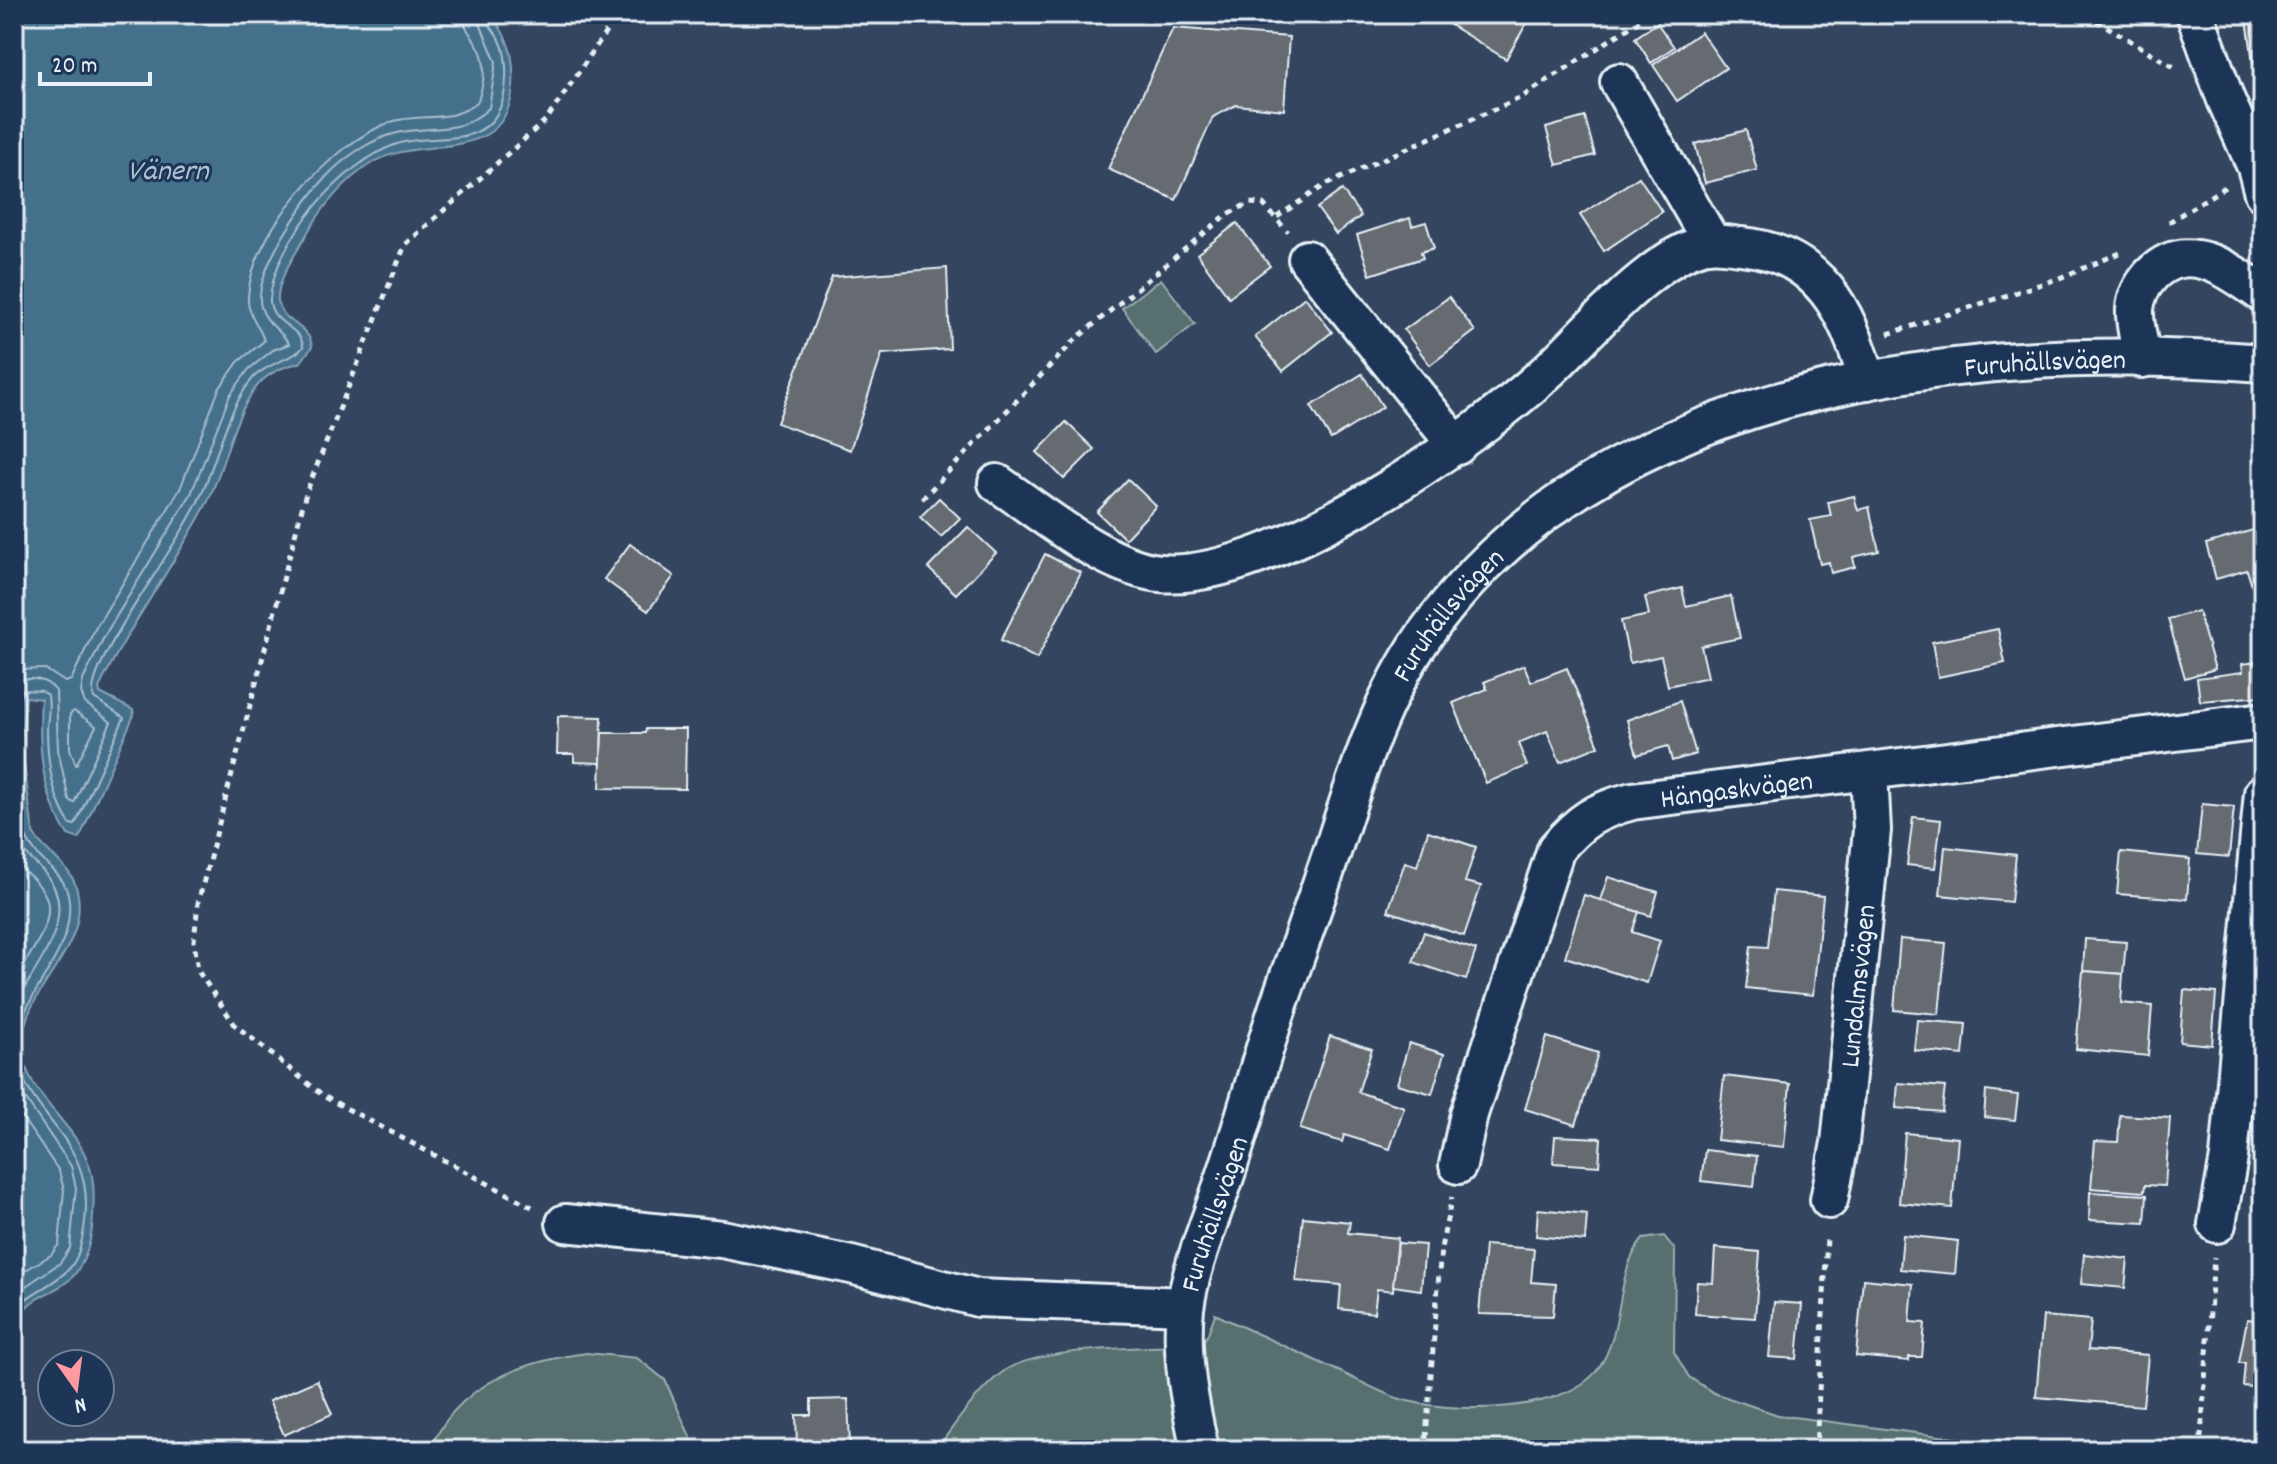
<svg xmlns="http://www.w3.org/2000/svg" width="2277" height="1464" viewBox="0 0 2277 1464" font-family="Dekko,sans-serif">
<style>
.green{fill:#54706e;stroke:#9eb0b3;stroke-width:2}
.water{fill:#456f8c;stroke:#86a3b7;stroke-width:2}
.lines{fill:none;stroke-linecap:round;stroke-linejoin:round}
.shore{stroke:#a7bdcd;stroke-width:2}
.building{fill:#666a71;stroke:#e8f1f8;stroke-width:2}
.minor-casing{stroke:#e8f1f8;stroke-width:42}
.path{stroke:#e8f1f8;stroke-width:5;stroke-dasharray:6 6;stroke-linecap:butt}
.minor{stroke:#1d3557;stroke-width:36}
.labels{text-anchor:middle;stroke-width:6;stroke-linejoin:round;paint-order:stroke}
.street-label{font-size:28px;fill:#e8f1f8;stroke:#1d3557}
.water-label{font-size:30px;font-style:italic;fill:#afc4d2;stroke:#1d3557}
</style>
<rect width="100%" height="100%" fill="#33455f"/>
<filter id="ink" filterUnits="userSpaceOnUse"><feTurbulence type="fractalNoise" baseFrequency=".0125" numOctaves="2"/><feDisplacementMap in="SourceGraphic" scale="16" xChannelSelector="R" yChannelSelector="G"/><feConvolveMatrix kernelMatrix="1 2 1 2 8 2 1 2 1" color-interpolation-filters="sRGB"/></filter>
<g filter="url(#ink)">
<g class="green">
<polygon points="1161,279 1195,324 1156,354 1122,308"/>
<path d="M1664 1236 1675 1250 1674 1352 1689 1377 1714 1393 1778 1415 2046 1450H936C955 1424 977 1391 1004 1371 1040 1346 1152 1348 1198 1345L1207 1336 1215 1314C1255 1333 1296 1351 1336 1370 1356 1379 1377 1391 1397 1398 1447 1414 1564 1415 1598 1369 1626 1330 1613 1275 1643 1239Z"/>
<path d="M587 1353 637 1358 665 1380 696 1450H430C456 1384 522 1361 587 1353Z"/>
</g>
<path class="water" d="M14 14H491C509 38 515 57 513 87 505 168 421 133 372 163 341 182 318 213 301 244 292 260 277 281 278 300 280 323 310 324 312 347L300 363C284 366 269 372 258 385 231 418 226 465 207 503 174 566 130 624 99 688L100 693 133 710 134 715 79 839 68 835C41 794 38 747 41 699L26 697 21 741 33 833C44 852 72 866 77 890 91 951 20 990 22 1047 23 1092 74 1122 88 1162 95 1180 94 1198 93 1216 92 1237 88 1257 75 1274 66 1286 48 1292 35 1300 27 1305 20 1314 14 1322Z"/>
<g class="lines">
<g class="shore">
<path d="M14 670 45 669 65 682 71 680 95 629 180 489 219 389 238 362 264 341C261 328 249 317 248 302 247 236 331 143 391 122 421 112 453 125 478 101 483 86 487 65 480 50 473 36 464 30 463 14"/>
<path d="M14 684C28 675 46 678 56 691L58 750 69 800 74 803 111 722 85 703 81 692 83 680 105 635 191 494 230 395 249 369 273 350 289 344C283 331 266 325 261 307 252 273 304 202 325 178 343 158 371 139 397 133 434 124 457 137 489 108L496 62 476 14"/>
<polygon points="74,711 96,726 76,765 70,749 70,714"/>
<path d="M14 712 23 690 42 691 48 696C50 706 48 717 47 727 47 759 52 797 70 824L75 825 124 718 94 698C84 676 144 592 158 569 172 545 190 521 201 495 218 458 226 410 253 378 268 362 295 359 303 347 303 327 269 324 270 299 274 242 343 162 397 144 428 133 479 149 498 112 508 94 509 59 500 40 495 31 487 25 486 14"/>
<path d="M14 757C16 782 15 814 26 837 40 869 73 870 69 914 66 959 23 996 14 1044"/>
<path d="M14 832C19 853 35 860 47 876 80 917 34 968 14 1006"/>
<path d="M14 860C23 872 37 879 44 893 60 919 26 958 14 981"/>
<path d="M14 1050C28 1125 99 1136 84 1229 81 1244 79 1258 69 1269 53 1286 29 1292 14 1310"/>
<polyline points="14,1082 71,1166 76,1188 70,1248 60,1263 14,1294"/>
<polyline points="14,1106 59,1171 64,1190 59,1244 51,1255 14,1277"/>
</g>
</g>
<g class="building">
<polygon points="1442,14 1532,14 1506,59 1439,18"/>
<polygon points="2263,17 2263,60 2253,62 2247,19"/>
<polygon points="1657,23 1674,47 1651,63 1635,38"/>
<polygon points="1173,28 1289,37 1284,110 1236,105 1213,117 1176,200 1108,169"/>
<polygon points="1701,32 1726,68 1677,101 1653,65"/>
<polygon points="1585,117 1595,155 1557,165 1546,128"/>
<polygon points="1746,130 1757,170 1705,183 1695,144"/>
<polygon points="1639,177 1662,212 1604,251 1580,215"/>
<polygon points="1342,190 1361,216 1336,234 1317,208"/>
<polygon points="1410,218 1412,226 1426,222 1434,248 1421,252 1423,258 1370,275 1357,235"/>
<polygon points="1237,223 1270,266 1229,297 1197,254"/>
<polygon points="947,268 950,349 882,354 850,450 777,423 832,277"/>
<polygon points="1305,297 1332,332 1283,371 1255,337"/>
<polygon points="1449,297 1475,331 1430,365 1404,330"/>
<polygon points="1362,374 1383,407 1331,439 1311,406"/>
<polygon points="1066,422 1094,449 1064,479 1037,452"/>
<polygon points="1128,479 1156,506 1125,539 1097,512"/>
<polygon points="1854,496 1858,510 1869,507 1879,551 1853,557 1855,567 1831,573 1829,562 1820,564 1810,520 1831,516 1828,502"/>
<polygon points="939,498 960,518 941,537 920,517"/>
<polygon points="968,527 996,553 956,594 928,568"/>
<polygon points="2263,527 2263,608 2259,609 2247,570 2216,579 2206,544"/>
<polygon points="630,544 674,576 648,611 604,579"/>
<polygon points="1045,554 1081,573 1037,659 1001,640"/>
<polygon points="1682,588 1686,606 1731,596 1740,638 1701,646 1708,677 1668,686 1661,656 1630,663 1621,621 1649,615 1645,597"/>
<polygon points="2198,611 2215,669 2185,678 2168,619"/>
<polygon points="1998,629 2005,663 1938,677 1932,642"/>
<polygon points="2263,661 2263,696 2200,701 2197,678 2243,672 2242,664"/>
<polygon points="1524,665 1531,682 1567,668 1599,746 1560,762 1547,731 1518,743 1527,766 1486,783 1453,703 1487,689 1484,682"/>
<polygon points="1680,701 1696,754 1672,761 1668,746 1637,755 1627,720"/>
<polygon points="558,716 602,717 601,763 574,762 574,754 557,754"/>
<polygon points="646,729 686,729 685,789 600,788 602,733 645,733"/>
<polygon points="2202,804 2234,807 2229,857 2197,854"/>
<polygon points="1913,817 1941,820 1935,868 1907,865"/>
<polygon points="1428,831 1476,847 1465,882 1481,886 1464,936 1388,911 1405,862 1417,866"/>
<polygon points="1945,847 2016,855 2011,902 1940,895"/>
<polygon points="2121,852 2190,859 2187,899 2117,894"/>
<polygon points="1608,877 1658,892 1651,916 1600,900"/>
<polygon points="1774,891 1823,896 1813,995 1746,988 1751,946 1768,947"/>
<polygon points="1584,895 1639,912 1632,932 1660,941 1647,983 1565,957"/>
<polygon points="1424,932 1476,950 1466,980 1413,962"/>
<polygon points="1900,939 1946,943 1939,1014 1894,1010"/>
<polygon points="2085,939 2126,942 2123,974 2083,971"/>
<polygon points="2083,971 2123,974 2121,1003 2152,1006 2148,1056 2076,1049"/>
<polygon points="2184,990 2216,993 2212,1045 2180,1042"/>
<polygon points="1917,1020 1966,1024 1963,1055 1914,1050"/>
<polygon points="1330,1036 1372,1049 1358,1092 1404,1107 1390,1149 1344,1135 1342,1142 1300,1129"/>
<polygon points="1547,1037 1598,1053 1576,1125 1525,1109"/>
<polygon points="1409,1043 1444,1054 1432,1094 1397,1084"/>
<polygon points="1724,1076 1790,1084 1784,1147 1717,1140"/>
<polygon points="1898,1083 1945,1087 1942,1112 1896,1108"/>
<polygon points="1986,1091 2018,1095 2015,1120 1984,1117"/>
<polygon points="2120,1115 2170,1118 2165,1186 2145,1185 2144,1192 2091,1188 2095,1141 2118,1142"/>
<polygon points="1905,1133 1958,1138 1952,1208 1899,1203"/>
<polygon points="1555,1136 1601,1138 1599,1166 1553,1163"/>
<polygon points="1705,1150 1757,1156 1754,1187 1701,1181"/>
<polygon points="2090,1192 2147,1195 2145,1223 2089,1220"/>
<polygon points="1538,1209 1587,1214 1585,1241 1536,1236"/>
<polygon points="1303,1217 1350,1222 1348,1233 1398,1238 1393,1291 1377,1289 1374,1313 1339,1309 1341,1285 1296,1281"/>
<polygon points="1903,1235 1958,1241 1955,1274 1900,1269"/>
<polygon points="1398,1243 1425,1245 1421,1290 1393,1286"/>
<polygon points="1485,1245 1534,1249 1531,1282 1556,1284 1553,1316 1479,1314"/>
<polygon points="1715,1248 1760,1252 1755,1318 1695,1314 1697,1282 1713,1283"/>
<polygon points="2084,1254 2128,1259 2125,1288 2081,1284"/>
<polygon points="1863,1279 1913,1284 1910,1322 1925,1323 1922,1357 1909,1357 1909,1361 1856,1356"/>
<polygon points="1774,1302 1802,1304 1797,1359 1769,1357"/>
<polygon points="2043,1316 2091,1320 2088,1350 2148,1355 2143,1406 2036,1397"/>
<polygon points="2247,1319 2263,1321 2263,1388 2243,1386 2245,1363 2239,1363"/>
<polygon points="317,1380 332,1414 284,1435 269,1401"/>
<polygon points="848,1399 850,1445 797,1446 796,1415 811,1415 811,1400"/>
</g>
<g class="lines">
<g class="minor-casing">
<g id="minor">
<polyline points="2195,14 2226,100 2256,167 2263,193"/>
<polyline points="1619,82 1712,243"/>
<polyline points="1307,259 1457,446"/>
<path d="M2142 359C2140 342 2134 326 2135 309 2136 296 2143 284 2151 275 2187 238 2231 271 2263 294"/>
<path d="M997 483C1041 512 1106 568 1160 573 1268 583 1474 441 1550 369 1588 333 1645 266 1693 248 1709 241 1724 244 1741 246 1819 253 1849 312 1867 381"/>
<path id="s1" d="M1458 1165 1469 1114 1556 849C1581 820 1595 811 1632 801L2263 721"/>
<path id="s2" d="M1829 1200 1840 1143 1872 830 1869 772"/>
<polyline points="565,1223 722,1239 851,1265 978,1298 1185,1306"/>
<polyline points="2217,1224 2229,1157 2263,793"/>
<path id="s3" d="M1200 1450C1190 1404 1180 1356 1185 1308 1191 1265 1210 1222 1224 1180 1244 1121 1260 1060 1280 1001 1298 950 1316 900 1333 849 1357 775 1379 701 1424 636 1606 379 1974 341 2263 363"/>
</g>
</g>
<g class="path">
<polyline points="2086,14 2174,67"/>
<polyline points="1277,217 1325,185 1522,97 1650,14"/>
<polyline points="2169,222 2225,187"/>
<polyline points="1888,334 2057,279 2120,253"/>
<polyline points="922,499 1076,339 1225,216 1249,203 1263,204 1288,232"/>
<polyline points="532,1207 325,1097 235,1025 198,971 194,941 198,903 306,493 405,245 547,119 618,14"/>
<polyline points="1425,1450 1441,1248 1452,1197"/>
<polyline points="1816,1450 1827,1237"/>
<polyline points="2200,1450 2214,1257"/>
</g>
<use href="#minor" class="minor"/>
</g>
</g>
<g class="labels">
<g class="street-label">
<text dy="10" stroke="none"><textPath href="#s3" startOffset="1562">Furuhällsvägen</textPath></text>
<text dy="10" stroke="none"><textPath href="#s3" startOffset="890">Furuhällsvägen</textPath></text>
<text dy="10" stroke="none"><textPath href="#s1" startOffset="528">Hängaskvägen</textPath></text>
<text dy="10" stroke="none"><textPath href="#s2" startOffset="216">Lundalmsvägen</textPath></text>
<text dy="10" stroke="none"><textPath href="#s3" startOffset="242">Furuhällsvägen</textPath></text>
</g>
<g class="water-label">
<text x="168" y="179">Vänern</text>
</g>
</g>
<rect width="2277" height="1464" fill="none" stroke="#1d3557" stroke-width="48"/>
<rect x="24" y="24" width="2229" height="1416" fill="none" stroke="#e8f1f8" stroke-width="3" filter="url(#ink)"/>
<g transform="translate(76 1388) rotate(166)"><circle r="38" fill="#1d3557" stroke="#6e8097" stroke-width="2"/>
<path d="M0-6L14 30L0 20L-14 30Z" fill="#ff9aa2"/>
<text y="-12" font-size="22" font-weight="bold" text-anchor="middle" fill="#e8f1f8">N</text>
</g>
<path d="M40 72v12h110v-12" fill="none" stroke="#e8f1f8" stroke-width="4"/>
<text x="52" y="72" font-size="24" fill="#e8f1f8" stroke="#1d3557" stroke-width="6" paint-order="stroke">20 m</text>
</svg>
